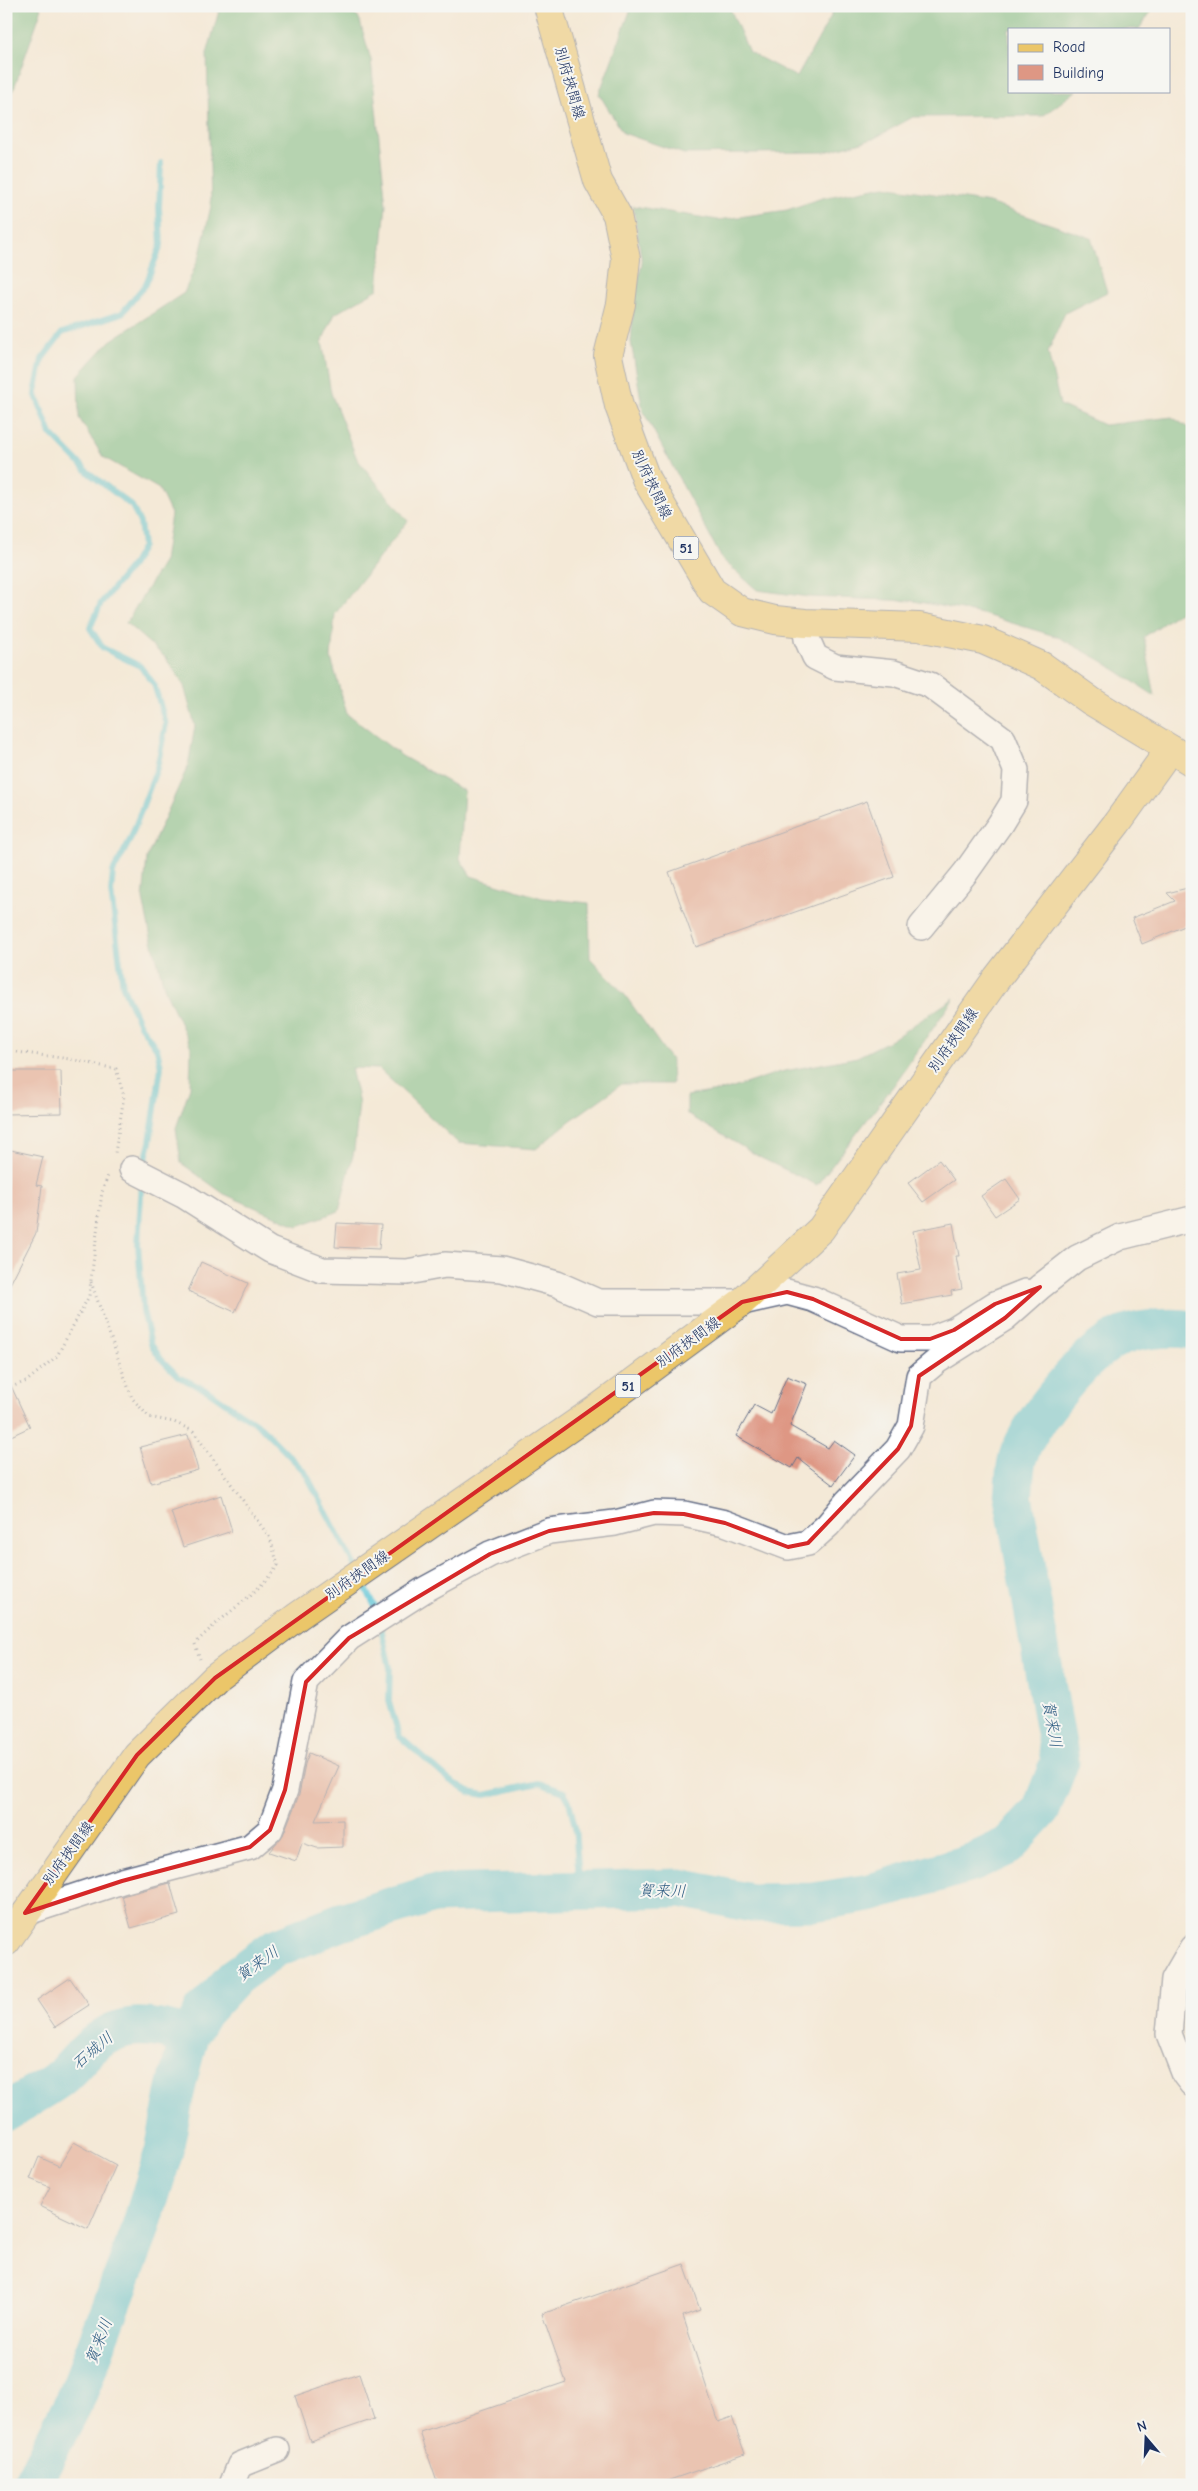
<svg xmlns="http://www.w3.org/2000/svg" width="1198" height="2491" viewBox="0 0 1198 2491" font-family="'Comic Neue','Klee One',sans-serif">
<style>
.forest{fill:#6cb881;stroke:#447470}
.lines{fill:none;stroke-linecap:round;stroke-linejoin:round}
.stream{stroke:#5bc4d6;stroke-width:6}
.river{stroke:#5bc4d6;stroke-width:39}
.building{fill:#de9784}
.minor-casing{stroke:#677088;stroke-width:28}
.major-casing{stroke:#677088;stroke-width:30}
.path{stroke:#677088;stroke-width:3;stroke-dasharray:1 4;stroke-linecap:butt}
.minor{stroke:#fff;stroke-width:25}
.major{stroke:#ebc669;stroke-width:28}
.marked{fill:none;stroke:#d62828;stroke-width:4;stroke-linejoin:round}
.labels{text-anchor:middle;stroke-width:4;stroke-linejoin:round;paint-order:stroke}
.shield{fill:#f6f6f2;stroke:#5d6b8a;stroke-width:1}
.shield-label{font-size:14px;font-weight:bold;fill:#1b2f5e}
.street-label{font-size:15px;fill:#1b2f5e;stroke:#f6f6f2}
.water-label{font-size:16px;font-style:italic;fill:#2e5c82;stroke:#f6f6f2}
</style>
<rect width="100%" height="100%" fill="#f6f6f2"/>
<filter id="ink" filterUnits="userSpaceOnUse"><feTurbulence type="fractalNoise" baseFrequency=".02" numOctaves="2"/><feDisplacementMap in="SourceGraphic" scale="10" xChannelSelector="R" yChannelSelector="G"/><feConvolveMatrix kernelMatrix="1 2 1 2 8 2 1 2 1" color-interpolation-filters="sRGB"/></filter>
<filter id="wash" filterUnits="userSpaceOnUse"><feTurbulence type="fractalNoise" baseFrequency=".0096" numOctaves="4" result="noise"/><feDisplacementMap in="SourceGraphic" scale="20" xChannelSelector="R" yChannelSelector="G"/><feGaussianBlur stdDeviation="1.12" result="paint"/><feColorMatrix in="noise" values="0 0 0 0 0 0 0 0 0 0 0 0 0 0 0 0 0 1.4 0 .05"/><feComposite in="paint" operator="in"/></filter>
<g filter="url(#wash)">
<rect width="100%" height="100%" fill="#f4e9d7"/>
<g class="forest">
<polygon points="6,6 40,6 41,11 12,94 6,93"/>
<polygon points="341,6 359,18 371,60 386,205 378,289 335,314 322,341 331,393 357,459 408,521 335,614 331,658 347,714 402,756 464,791 460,859 471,876 542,898 589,903 590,958 625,995 671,1060 672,1084 622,1084 570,1121 536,1149 458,1143 379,1069 351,1068 359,1103 354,1151 339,1211 298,1226 224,1194 181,1163 176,1128 190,1087 191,1047 165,990 150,933 143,899 147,857 188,766 195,726 184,686 166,658 126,623 164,561 171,514 159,489 103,457 79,418 78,376 110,341 184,293 200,255 211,206 207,54 220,7"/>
<polygon points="632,6 729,6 749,52 797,77 831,16 833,6 1155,6 1139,29 1009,29 1009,91 1076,91 1043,116 913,117 873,139 825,152 684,154 623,133 599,94"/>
<polygon points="885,186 989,203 1091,238 1107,292 1065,313 1048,352 1060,405 1104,425 1172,417 1192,430 1192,603 1144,637 1155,696 1102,661 1058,637 982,614 914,601 810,597 757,590 722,559 643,411 631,342 634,300 642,263 633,206 718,220 787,210 822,198"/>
<polygon points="954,998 894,1085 817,1185 761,1158 687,1114 687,1096 730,1089 780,1072 857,1057 891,1040"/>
</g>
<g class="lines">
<g class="stream">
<polyline points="143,1170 150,1142 161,1067 157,1049 140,1025 123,987 111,892 113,872 130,840 157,768 166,724 154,684 140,666 103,648 90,628 101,603 133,564 143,546 140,523 132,506 89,473 51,434 35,393 42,359 62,333 122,313 146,284 161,245 159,207 161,163"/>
<polyline points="142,1180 138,1244 143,1311 151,1344 161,1359 179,1377 208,1391 261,1427 305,1472 356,1568"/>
<polyline points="362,1580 378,1613"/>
<polyline points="380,1623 390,1668 389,1701 399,1736 449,1780 469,1792 485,1795 539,1783 564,1792 569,1801 575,1827 580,1890"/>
</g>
<g class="river">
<path d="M6 2112C23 2101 42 2091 59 2079 71 2070 80 2056 92 2046 123 2018 152 2026 189 2036"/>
<path d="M31 2485 77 2396 138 2236 164 2151 176 2088 189 2036 203 2012 235 1977 275 1948 341 1922 433 1894 681 1888 751 1903 814 1902 870 1893 974 1862 1008 1846 1041 1810 1060 1761 1013 1496C1015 1483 1014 1466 1019 1454 1033 1419 1083 1355 1116 1339 1134 1329 1172 1326 1192 1330"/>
</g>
</g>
<g id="blocks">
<g class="building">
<polygon points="867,801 894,877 696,947 669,872"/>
<polygon points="1192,887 1192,923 1142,944 1132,918 1175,901 1167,893"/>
<polygon points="6,1071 61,1071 62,1113 6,1114"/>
<polygon points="6,1149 43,1157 36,1185 42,1186 36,1233 6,1292"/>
<polygon points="939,1160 954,1180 923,1202 908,1183"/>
<polygon points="1006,1179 1020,1199 995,1216 981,1196"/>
<polygon points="337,1223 381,1225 379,1249 335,1247"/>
<polygon points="953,1223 959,1256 956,1256 962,1289 951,1291 952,1295 902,1304 897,1274 921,1270 913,1231"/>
<polygon points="201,1262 248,1283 235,1312 188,1291"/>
<polygon points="6,1375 30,1427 11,1436 6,1425"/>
<polygon points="787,1376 807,1384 790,1426 828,1448 834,1440 855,1455 833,1485 798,1458 792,1468 736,1436 754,1405 771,1414"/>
<polygon points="188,1435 198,1470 151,1483 140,1447"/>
<polygon points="221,1495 232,1531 183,1547 171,1512"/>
<polygon points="309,1753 339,1766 315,1821 343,1820 343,1847 317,1848 302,1843 296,1861 269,1852 283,1835 299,1795 305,1764"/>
<polygon points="170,1883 179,1915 131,1928 122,1896"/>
<polygon points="70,1978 89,2005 55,2027 37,2000"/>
<polygon points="74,2142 116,2165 88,2229 40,2206 50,2187 30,2179 39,2157 59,2166"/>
<polygon points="684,2264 700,2310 683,2316 718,2422 732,2417 745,2454 655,2485 438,2485 420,2432 566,2382 542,2314"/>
<polygon points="359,2374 374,2419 310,2441 295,2396"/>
</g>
</g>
</g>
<g filter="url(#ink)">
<use href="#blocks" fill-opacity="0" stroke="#677088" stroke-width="1"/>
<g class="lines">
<g class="minor-casing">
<g id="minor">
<polyline points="805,623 807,639 815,657 835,667 894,673 930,685 1003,739 1016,770 1014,801 1000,824 966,872 921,927"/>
<polyline points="132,1169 183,1195 270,1250 322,1270 407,1272 445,1265 502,1269 557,1284 598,1302 742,1302 787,1292 813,1299 901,1339 930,1339 954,1330 995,1304 1025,1292"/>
<polyline points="25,1913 122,1881 250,1847 270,1830 285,1790 306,1682 349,1638 424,1590 490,1554 549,1531 615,1523 654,1513 684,1514 725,1523 788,1547 808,1543 828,1525 847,1502 898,1449 911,1426 919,1376 937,1361 1005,1318 1040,1287 1077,1258 1120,1237 1192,1219"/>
<polyline points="1192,1948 1174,1979 1169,2034 1185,2075 1192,2084"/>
<polyline points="232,2485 240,2465 277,2450"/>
</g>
</g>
<g class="major-casing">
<g id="major">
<polyline points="548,6 598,181 617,215 626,259 621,304 608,356 619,406 646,479 712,591 742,612 775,620 805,623 919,627 983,640 1042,666 1091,701 1192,762"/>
<polyline points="6,1942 137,1755 215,1678 298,1616 601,1406 742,1302 821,1229 997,978 1117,823 1170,749"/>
</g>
</g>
<g class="path">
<polyline points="17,1052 70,1059 116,1069 124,1096 115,1153"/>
<path d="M91 1282 132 1398 149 1417 174 1422 193 1431 270 1538 278 1565C257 1596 220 1616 195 1644L200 1659"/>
<polyline points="6,1389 27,1381 57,1356 89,1296 102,1192 109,1173"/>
</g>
<use href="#minor" class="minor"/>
<use href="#major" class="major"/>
</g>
</g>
<path d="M0 0H1198V2491H0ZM1040 1287 1005 1318 919 1376 911 1426 898 1449 808 1543 788 1547 725 1523 684 1514 654 1513 549 1531 490 1554 349 1638 306 1682 285 1790 270 1830 250 1847 122 1881 25 1913 137 1755 215 1678 742 1302 787 1292 813 1299 901 1339H930L954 1330 995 1304Z" fill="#f4e9d7" fill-opacity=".55" fill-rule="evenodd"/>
<path class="marked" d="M1040 1287 1005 1318 919 1376 911 1426 898 1449 808 1543 788 1547 725 1523 684 1514 654 1513 549 1531 490 1554 349 1638 306 1682 285 1790 270 1830 250 1847 122 1881 25 1913 137 1755 215 1678 742 1302 787 1292 813 1299 901 1339H930L954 1330 995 1304Z"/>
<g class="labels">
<g class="shield">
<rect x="673.5" y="536.5" width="25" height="23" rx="4"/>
<rect x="615.5" y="1374.5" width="25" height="23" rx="4"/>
</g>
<g class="shield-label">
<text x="686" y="553">51</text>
<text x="628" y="1391">51</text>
</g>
<g class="street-label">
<text transform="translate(570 83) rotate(74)" y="5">別府挾間線</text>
<text transform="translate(652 484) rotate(65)" y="5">別府挾間線</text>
<text transform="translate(953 1040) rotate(-55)" y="5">別府挾間線</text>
<text transform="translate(688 1342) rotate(-36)" y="5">別府挾間線</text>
<text transform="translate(357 1575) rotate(-35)" y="5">別府挾間線</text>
<text transform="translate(68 1853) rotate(-54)" y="5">別府挾間線</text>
</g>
<g class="water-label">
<text transform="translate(1053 1724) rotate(80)" y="6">賀来川</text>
<text transform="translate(662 1890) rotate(1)" y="6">賀来川</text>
<text transform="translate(257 1963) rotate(-35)" y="6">賀来川</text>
<text transform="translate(92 2050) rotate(-40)" y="6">石城川</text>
<text transform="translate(98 2341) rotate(-69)" y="6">賀来川</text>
</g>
</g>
<rect width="1198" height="2491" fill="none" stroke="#f6f6f2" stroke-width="25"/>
<rect x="1008" y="28" width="162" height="65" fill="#f6f6f2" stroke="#9ea6b7"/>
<rect x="1018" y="44" width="25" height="8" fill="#ebc669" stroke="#9ea6b7"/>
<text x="1053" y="52" font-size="15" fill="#1b2f5e">Road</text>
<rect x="1018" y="65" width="25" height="15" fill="#de9784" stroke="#9ea6b7"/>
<text x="1053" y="78" font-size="15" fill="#1b2f5e">Building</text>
<g transform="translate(1146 2438) rotate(341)" stroke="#f6f6f2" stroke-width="4" paint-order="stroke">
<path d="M0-4L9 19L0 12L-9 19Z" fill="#1b2f5e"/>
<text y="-8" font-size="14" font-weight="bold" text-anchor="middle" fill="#1b2f5e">N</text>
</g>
</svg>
